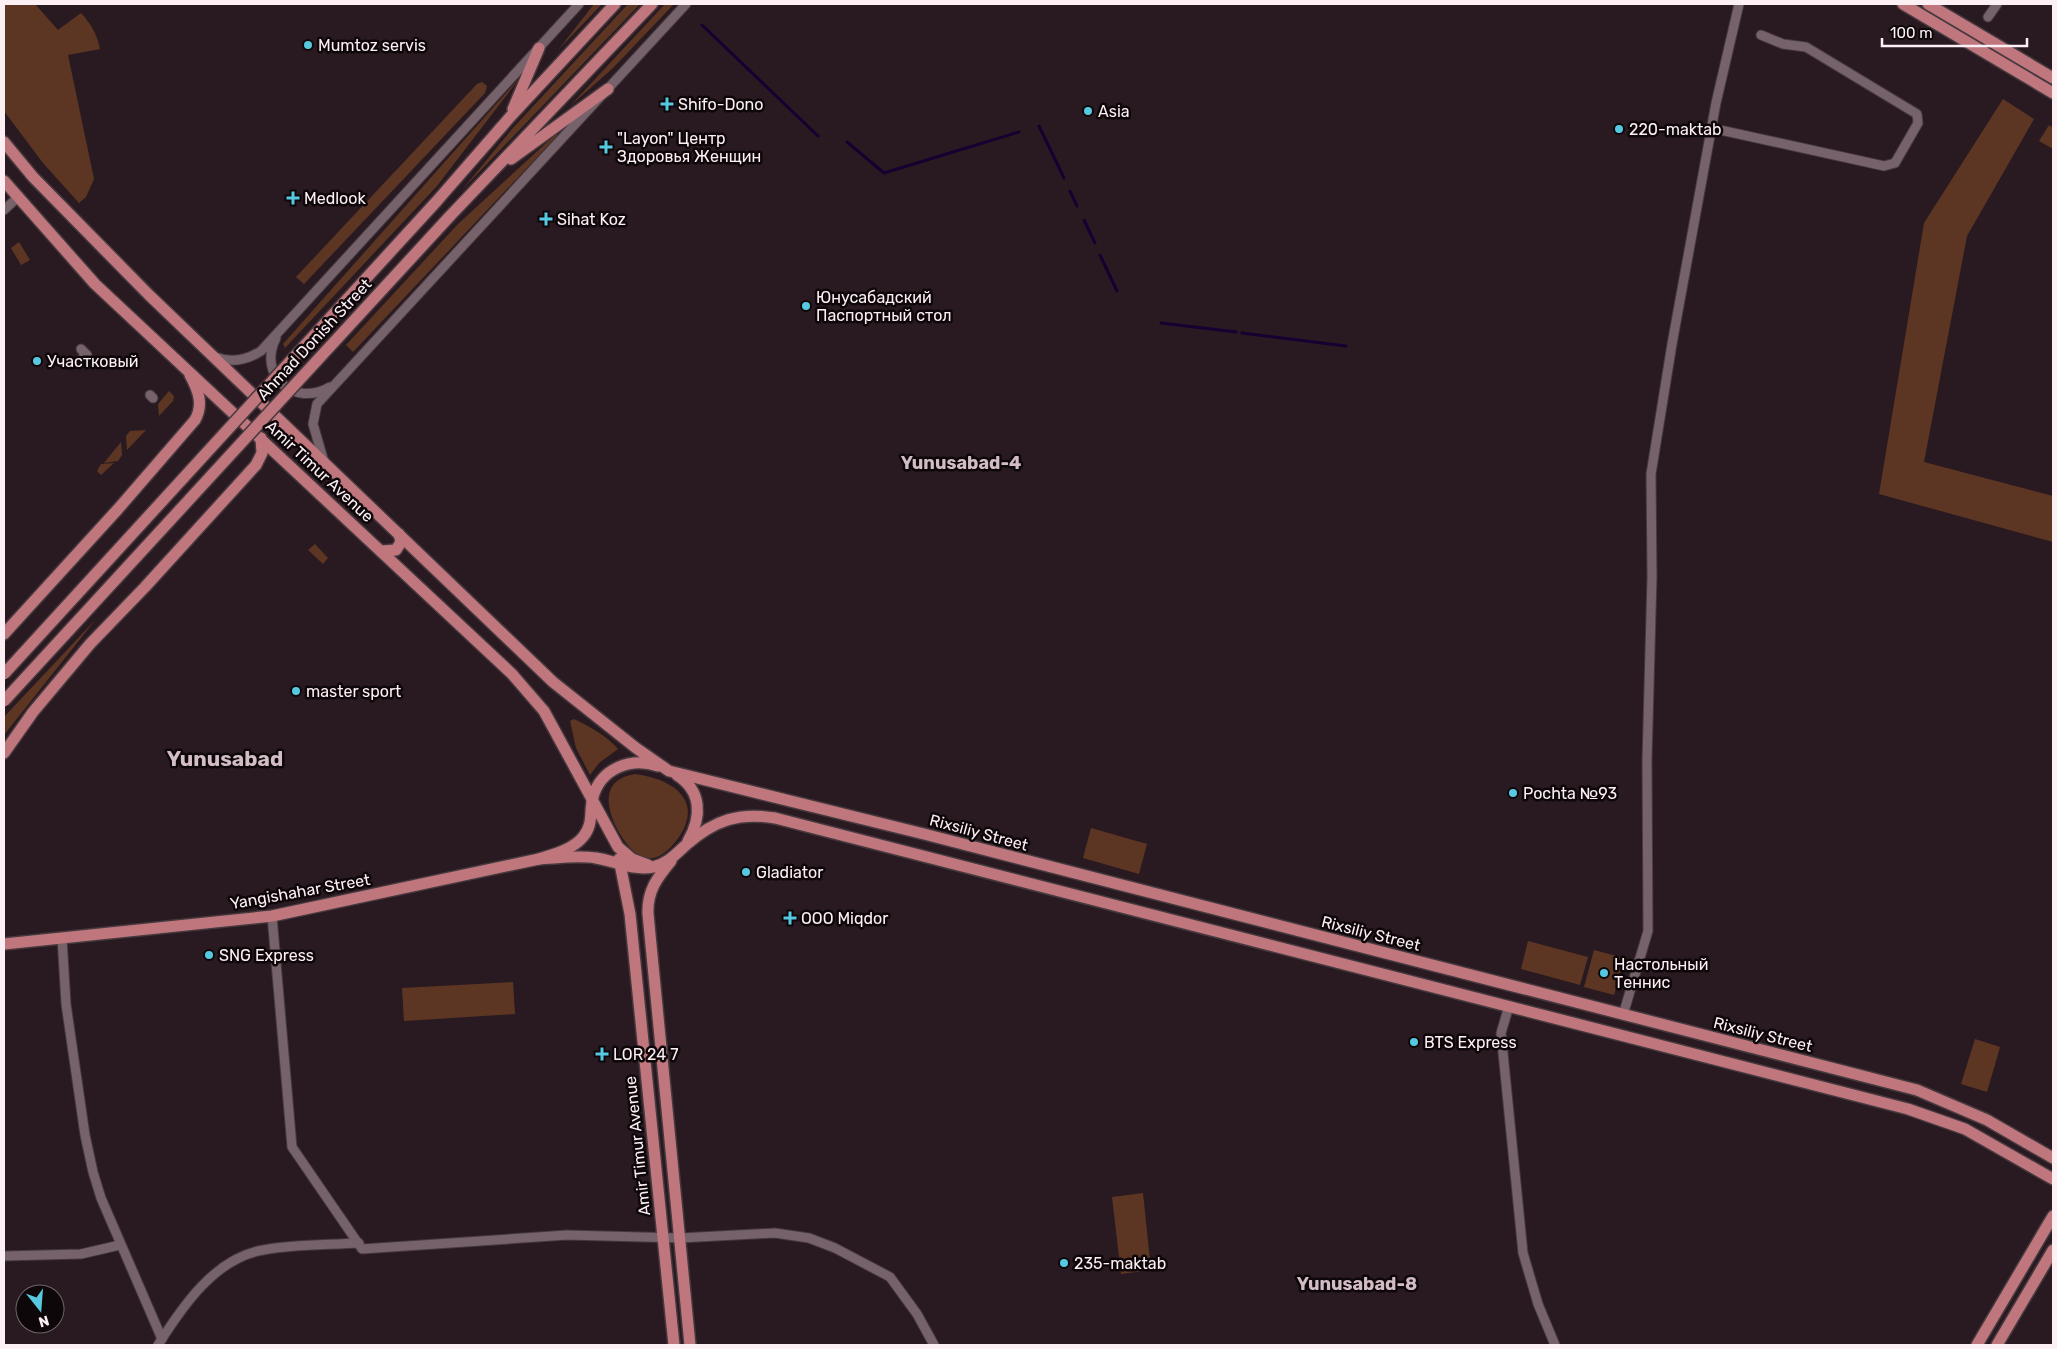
<svg xmlns="http://www.w3.org/2000/svg" width="2057" height="1349" viewBox="0 0 2057 1349" font-family="Rubik,sans-serif">
<style>
.green{fill:#5d3623}
.lines{fill:none;stroke-linecap:round;stroke-linejoin:round}
.stream{stroke:#150031;stroke-width:3}
.minor-casing{stroke:#45393e;stroke-width:11}
.major-casing{stroke:#45393e;stroke-width:14}
.minor{stroke:#75626a;stroke-width:9}
.major{stroke:#bf767c;stroke-width:11}
.major-bridge-casing{stroke:#45393e;stroke-width:14;stroke-linecap:butt}
.major-bridge{stroke:#bf767c;stroke-width:11}
.poi-dot{fill:#56c9e0;stroke:#0e070a;stroke-width:2}
.labels{text-anchor:middle;stroke-width:5;stroke-linejoin:round;paint-order:stroke}
.poi-label{font-size:16px;fill:#fcf0f5;stroke:#0e070a;text-anchor:start}
.street-label{font-size:16px;fill:#fcf0f5;stroke:#0e070a}
.neighbourhood-label{font-size:18px;font-weight:bold;fill:#d2bcc5;stroke:#0e070a}
.district-label{font-size:21px;font-weight:bold;fill:#d2bcc5;stroke:#0e070a}
</style>
<rect width="100%" height="100%" fill="#291a21"/>
<g class="green">
<path d="M4 4H35L58 30 81 13C91 24 97 34 100 49L68 55 94 179 86 197 79 203 43 163 4 111Z"/>
<polygon points="594,4 602,4 559,49"/>
<polygon points="628,4 640,4 462,190 512,129"/>
<polygon points="665,4 674,4 613,68 570,106"/>
<polygon points="522,75 437,186 285,348 283,344"/>
<polygon points="482,82 487,86 485,93 304,284 296,277 477,84"/>
<polygon points="2003,99 2034,119 1967,236 1924,462 2053,496 2053,542 1879,494 1924,223"/>
<polygon points="2049,125 2053,128 2053,149 2039,141"/>
<polygon points="556,134 558,135 353,352 346,345 458,224"/>
<polygon points="19,242 30,260 21,265 11,248"/>
<polygon points="169,391 174,396 173,401 159,416 158,404"/>
<polygon points="146,430 127,450 126,436 130,431"/>
<polygon points="121,442 122,455 118,461 104,463"/>
<polygon points="114,463 101,475 97,471 101,464"/>
<polygon points="315,544 328,558 323,564 308,550"/>
<polygon points="96,619 4,735 4,717"/>
<path d="M574 719C590 727 606 735 618 749L599 763 590 775 576 748 570 721Z"/>
<path d="M635 774C674 779 706 802 676 841 654 869 636 860 620 834 606 810 599 780 635 774Z"/>
<polygon points="1091,828 1147,844 1139,874 1083,858"/>
<polygon points="1528,941 1588,957 1580,985 1521,969"/>
<polygon points="1594,950 1624,958 1614,995 1584,987"/>
<polygon points="513,982 515,1014 404,1021 402,988"/>
<polygon points="1975,1039 2000,1047 1987,1092 1961,1084"/>
<polygon points="1143,1193 1151,1270 1121,1274 1112,1197"/>
</g>
<g class="lines">
<g class="stream">
<polyline points="702,25 818,136"/>
<polyline points="1039,126 1064,178"/>
<polyline points="847,142 884,173 1019,132"/>
<polyline points="1070,191 1077,206"/>
<polyline points="1084,220 1095,243"/>
<polyline points="1100,255 1117,291"/>
<polyline points="1161,323 1236,332"/>
<polyline points="1242,333 1346,346"/>
</g>
<g class="minor-casing">
<g id="minor">
<polyline points="1988,17 1997,4"/>
<polyline points="1711,128 1884,166 1895,163 1918,123 1917,114 1806,47 1783,44 1761,35"/>
<polyline points="4,210 17,198"/>
<path d="M276 338C257 375 294 408 330 387"/>
<path d="M215 357C231 363 247 360 261 351L579 4"/>
<polyline points="81,359 87,355 81,349"/>
<polyline points="150,395 153,398"/>
<polyline points="324,462 313,424 317,404 686,4"/>
<polyline points="272,916 292,1147 362,1249 567,1235 680,1238 775,1233 809,1238 835,1248 890,1277 917,1314 934,1345"/>
<polyline points="62,938 66,1004 85,1135 93,1172 101,1198 162,1339"/>
<polyline points="1509,1006 1501,1033 1523,1253 1538,1304 1555,1345"/>
<polyline points="1623,1015 1648,931 1647,760 1652,577 1651,474 1672,344 1716,103 1739,4"/>
<polyline points="4,1256 81,1254 120,1245"/>
<path d="M158 1345C182 1307 215 1258 263 1250 294 1244 327 1245 359 1243"/>
</g>
</g>
<g class="major-casing">
<g id="major">
<polyline points="1903,4 2053,93"/>
<polyline points="1928,4 2053,78"/>
<polyline points="513,109 539,48"/>
<polyline points="4,142 33,177 149,295 553,682 636,748 669,771 924,834 1917,1090 1987,1120 2053,1158"/>
<polyline points="511,159 608,89"/>
<polyline points="4,181 95,284 512,674 544,711 618,847 632,859 648,865"/>
<polyline points="436,202 510,117 615,4"/>
<polyline points="450,216 652,4"/>
<polyline points="381,551 396,550 401,542 399,534"/>
<path d="M4 634 118 509 195 420C204 404 198 390 190 375"/>
<polyline points="4,753 33,712 90,644 145,587 256,465 262,453 261,438"/>
<path d="M677 775C702 791 702 817 688 841"/>
<path d="M539 859C558 858 578 855 596 858 616 861 632 871 653 867 667 864 676 854 687 844 715 820 739 812 775 818L1908 1109 1965 1129 2053 1179"/>
<polyline points="619,859 630,914 674,1345"/>
<path d="M671 861C657 878 647 891 648 914L690 1345"/>
<path d="M4 944 272 916 539 859C554 854 572 850 583 837 594 824 589 811 593 797 601 768 631 757 658 766"/>
<polyline points="1977,1345 2053,1216"/>
<polyline points="1997,1345 2053,1250"/>
</g>
</g>
<use href="#minor" class="minor"/>
<use href="#major" class="major"/>
<g class="major-bridge-casing">
<g id="major-bridge">
<polyline points="4,674 436,202"/>
<polyline points="4,701 450,216"/>
</g>
</g>
<use href="#major-bridge" class="major-bridge"/>
</g>
<g class="poi-dot">
<circle cx="308" cy="45" r="5"/>
<path d="M664.5 96.5h5v5h5v5h-5v5h-5v-5h-5v-5h5z"/>
<circle cx="1088" cy="111" r="5"/>
<circle cx="1619" cy="129" r="5"/>
<path d="M603.5 139.5h5v5h5v5h-5v5h-5v-5h-5v-5h5z"/>
<path d="M290.5 190.5h5v5h5v5h-5v5h-5v-5h-5v-5h5z"/>
<path d="M543.5 211.5h5v5h5v5h-5v5h-5v-5h-5v-5h5z"/>
<circle cx="806" cy="306" r="5"/>
<circle cx="37" cy="361" r="5"/>
<circle cx="296" cy="691" r="5"/>
<circle cx="1513" cy="793" r="5"/>
<circle cx="746" cy="872" r="5"/>
<path d="M787.5 910.5h5v5h5v5h-5v5h-5v-5h-5v-5h5z"/>
<circle cx="209" cy="955" r="5"/>
<circle cx="1604" cy="973" r="5"/>
<circle cx="1414" cy="1042" r="5"/>
<path d="M599.5 1046.5h5v5h5v5h-5v5h-5v-5h-5v-5h5z"/>
<circle cx="1064" cy="1263" r="5"/>
</g>
<g class="labels">
<g class="poi-label">
<text x="318" y="51">Mumtoz servis</text>
<text x="678" y="110">Shifo-Dono</text>
<text x="1098" y="117">Asia</text>
<text x="1629" y="135">220-maktab</text>
<text x="617" y="144">"Layon" Центр<tspan x="617" dy="18">Здоровья Женщин</tspan></text>
<text x="304" y="204">Medlook</text>
<text x="557" y="225">Sihat Koz</text>
<text x="816" y="303">Юнусабадский<tspan x="816" dy="18">Паспортный стол</tspan></text>
<text x="47" y="367">Участковый</text>
<text x="306" y="697">master sport</text>
<text x="1523" y="799">Pochta №93</text>
<text x="756" y="878">Gladiator</text>
<text x="801" y="924">OOO Miqdor</text>
<text x="219" y="961">SNG Express</text>
<text x="1614" y="970">Настольный<tspan x="1614" dy="18">Теннис</tspan></text>
<text x="1424" y="1048">BTS Express</text>
<text x="613" y="1060">LOR 24 7</text>
<text x="1074" y="1269">235-maktab</text>
</g>
<g class="street-label">
<text transform="translate(314 339) rotate(-47)" y="6">Ahmad Donish Street</text>
<text transform="translate(320 471) rotate(43)" y="6">Amir Timur Avenue</text>
<text transform="translate(979 832) rotate(15)" y="6">Rixsiliy Street</text>
<text transform="translate(300 891) rotate(-10)" y="6">Yangishahar Street</text>
<text transform="translate(1371 933) rotate(14)" y="6">Rixsiliy Street</text>
<text transform="translate(1763 1034) rotate(14)" y="6">Rixsiliy Street</text>
<text transform="translate(637 1146) rotate(-96)" y="6">Amir Timur Avenue</text>
</g>
<g class="neighbourhood-label">
<text x="961" y="469">Yunusabad-4</text>
<text x="1357" y="1290">Yunusabad-8</text>
</g>
<g class="district-label">
<text x="225" y="766">Yunusabad</text>
</g>
</g>
<rect width="2057" height="1349" fill="none" stroke="#fcf0f5" stroke-width="10"/>
<g transform="translate(40 1309) rotate(163)"><circle r="24" fill="#0e070a" stroke="#6d6468"/>
<path d="M0-4L9 19L0 12L-9 19Z" fill="#56c9e0"/>
<text y="-8" font-size="14" font-weight="bold" text-anchor="middle" fill="#fcf0f5">N</text>
</g>
<path d="M1882 38v8h145v-8" fill="none" stroke="#fcf0f5" stroke-width="2.5"/>
<text x="1890" y="38" font-size="15" fill="#fcf0f5" stroke="#0e070a" stroke-width="4" paint-order="stroke">100 m</text>
</svg>
